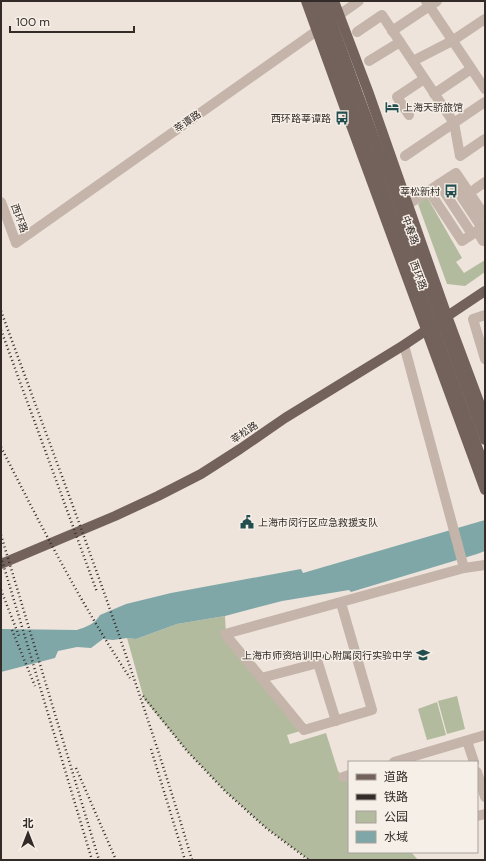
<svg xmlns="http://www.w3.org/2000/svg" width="486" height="861" viewBox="0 0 486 861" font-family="'DM Sans','Noto Sans SC',sans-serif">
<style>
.green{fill:#b3bb9e}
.water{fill:#7fa7a7}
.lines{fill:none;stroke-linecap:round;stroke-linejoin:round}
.minor{stroke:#c4b4a9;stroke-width:10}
.major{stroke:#73625b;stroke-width:10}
.rail{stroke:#332b28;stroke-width:2.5;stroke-dasharray:1 3;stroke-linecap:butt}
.major-bridge{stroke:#73625b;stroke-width:10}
.labels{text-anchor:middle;stroke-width:3;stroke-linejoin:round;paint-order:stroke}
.poi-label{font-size:10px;fill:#332b28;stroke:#f6efe7;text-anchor:end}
.street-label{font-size:10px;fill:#332b28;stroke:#f6efe7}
</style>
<rect width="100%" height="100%" fill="#eee4dc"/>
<g class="green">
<polygon points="427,197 462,258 456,262 464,273 485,260 485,272 465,286 447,284 418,204"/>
<polygon points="225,616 226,634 304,730 287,735 290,744 326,733 338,771 349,783 349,852 411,852 418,860 309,860 266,828 225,791 187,751 144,699 127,638 136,639 177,624"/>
<polygon points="457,696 465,729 447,734 438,701"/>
<polygon points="437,702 446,735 427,740 418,709"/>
</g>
<path class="water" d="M485 520V551L477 554 351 592 349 590 282 601 225 616 177 624 136 639 127 638 113 640 103 639 91 648 77 647 58 651 55 658 1 672V629L77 630C86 627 95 624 100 615L126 604 171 593 301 569 303 573Z"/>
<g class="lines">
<g class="minor">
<polyline points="426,1 485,89"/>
<polyline points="392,31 437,1"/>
<polyline points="357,32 382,15 454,123 460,156 485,139"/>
<polyline points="369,61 400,42"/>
<polyline points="413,61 452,41 485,19"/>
<polyline points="434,94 471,69"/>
<polyline points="409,115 397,97 424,79"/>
<polyline points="405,156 485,102"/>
<polyline points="449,178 482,228"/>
<polyline points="439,184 472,234"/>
<polyline points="475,189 485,182"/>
<polyline points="429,191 462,241 485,226"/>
<polyline points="1,202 16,243 359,1"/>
<polyline points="407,205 456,173 485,216"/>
<polyline points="477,231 483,241"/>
<polyline points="485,315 473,319 485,359"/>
<polyline points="404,345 464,568 485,565"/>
<polyline points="341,603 372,710 304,730 225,634 464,568"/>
<polyline points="261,678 318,663 336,721"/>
<polyline points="467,741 474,762"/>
<polyline points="394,762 485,735"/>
<polyline points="477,772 485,797"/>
<polyline points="343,777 349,775"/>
<polyline points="477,816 485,814"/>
</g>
<g class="major">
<polyline points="306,1 348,117 485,490"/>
<polyline points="334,1 368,91 447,316 485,418"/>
<polyline points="1,564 115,516 158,496 201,474 240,449 285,418 404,345 485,291"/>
</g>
<g class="rail">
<path d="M1 311C68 493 137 674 192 860"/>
<polyline points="1,330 97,592"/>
<path d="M1 447C41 526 81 604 130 678"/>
<polyline points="1,535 99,860"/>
<polyline points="1,557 92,860"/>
<polyline points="1,590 19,636"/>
<polyline points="12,630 35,686"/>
<polyline points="143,696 187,751 225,791 266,828 309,860"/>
<polyline points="151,749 185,860"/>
<polyline points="76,768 116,860"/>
</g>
<g class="major-bridge">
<polyline points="314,1 485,468"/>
<polyline points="324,1 485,440"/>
</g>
</g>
<defs>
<g id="hotel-bare" transform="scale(1.08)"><path d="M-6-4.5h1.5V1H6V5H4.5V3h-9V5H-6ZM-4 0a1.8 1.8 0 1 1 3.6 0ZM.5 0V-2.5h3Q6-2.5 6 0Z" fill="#234e4f" stroke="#f6efe7" stroke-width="2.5" paint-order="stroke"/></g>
<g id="bus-bare" transform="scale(1.08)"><path d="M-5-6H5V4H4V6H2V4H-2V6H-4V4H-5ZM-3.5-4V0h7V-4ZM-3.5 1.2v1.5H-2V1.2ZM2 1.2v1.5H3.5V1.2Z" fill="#234e4f" stroke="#f6efe7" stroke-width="2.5" paint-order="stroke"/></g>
<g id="civic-bare" transform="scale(1.08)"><path d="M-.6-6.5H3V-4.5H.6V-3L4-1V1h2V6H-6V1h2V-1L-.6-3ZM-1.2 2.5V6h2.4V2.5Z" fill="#234e4f" stroke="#f6efe7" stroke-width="2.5" paint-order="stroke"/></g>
<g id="school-bare" transform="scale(1.08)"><path d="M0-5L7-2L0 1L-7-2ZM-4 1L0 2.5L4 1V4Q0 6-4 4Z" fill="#234e4f" stroke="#f6efe7" stroke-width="2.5" paint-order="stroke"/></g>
</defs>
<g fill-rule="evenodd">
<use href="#hotel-bare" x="392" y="107"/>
<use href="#bus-bare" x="342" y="118"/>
<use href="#bus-bare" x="451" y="191"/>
<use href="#civic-bare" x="247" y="522"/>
<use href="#school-bare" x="423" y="655"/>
</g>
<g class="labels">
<g class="poi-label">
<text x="403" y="111" text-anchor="start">上海天骄旅馆</text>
<text x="331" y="122">西环路莘谭路</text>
<text x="440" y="195">莘松新村</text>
<text x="258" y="526" text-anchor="start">上海市闵行区应急救援支队</text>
<text x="412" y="659">上海市师资培训中心附属闵行实验中学</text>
</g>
<g class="street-label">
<text transform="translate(187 121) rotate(-35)" y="4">莘谭路</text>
<text transform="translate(20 218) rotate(70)" y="4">西环路</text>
<text transform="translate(411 230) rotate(70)" y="4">中春路</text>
<text transform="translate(419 275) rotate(70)" y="4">西环路</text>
<text transform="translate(244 432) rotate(-34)" y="4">莘松路</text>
</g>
</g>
<rect width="486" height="861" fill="none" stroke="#332b28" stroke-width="4"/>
<rect x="348" y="761" width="130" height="92" fill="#f6efe7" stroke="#a8a19b"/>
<rect x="356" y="774" width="20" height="6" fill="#73625b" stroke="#a8a19b"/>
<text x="384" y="781" font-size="12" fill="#332b28">道路</text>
<rect x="356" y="794" width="20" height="6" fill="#332b28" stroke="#a8a19b"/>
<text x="384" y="801" font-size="12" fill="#332b28">铁路</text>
<rect x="356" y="811" width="20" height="12" fill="#b3bb9e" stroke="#a8a19b"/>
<text x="384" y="821" font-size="12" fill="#332b28">公园</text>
<rect x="356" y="831" width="20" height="12" fill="#7fa7a7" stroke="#a8a19b"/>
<text x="384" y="841" font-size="12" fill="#332b28">水域</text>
<g transform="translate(28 833)" stroke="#f6efe7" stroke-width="3" paint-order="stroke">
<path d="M0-3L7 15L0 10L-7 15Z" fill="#332b28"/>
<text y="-6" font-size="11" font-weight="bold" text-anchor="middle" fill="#332b28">北</text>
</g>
<path d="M10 26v6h124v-6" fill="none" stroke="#332b28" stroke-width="2"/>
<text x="16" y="26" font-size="12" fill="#332b28" stroke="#f6efe7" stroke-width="3" paint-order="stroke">100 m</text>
</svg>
